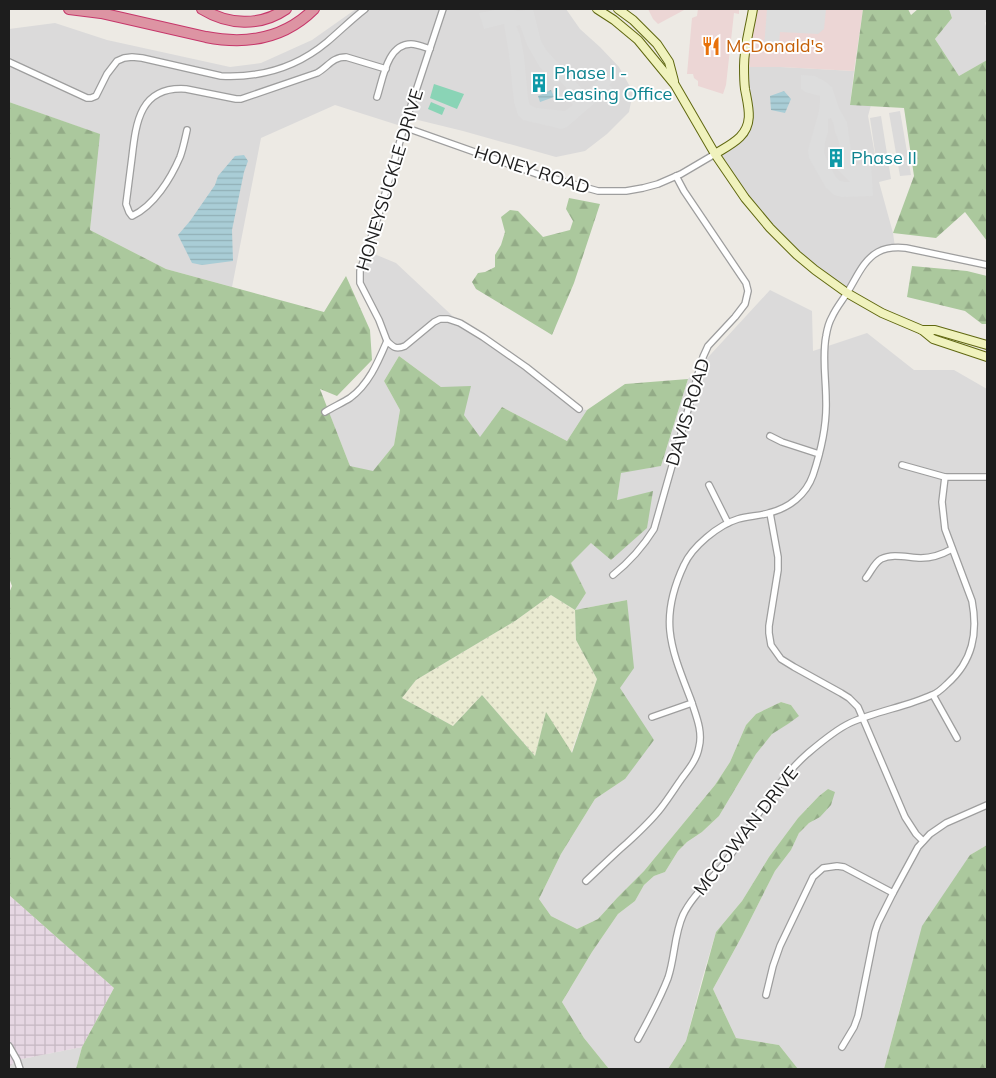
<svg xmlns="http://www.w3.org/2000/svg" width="996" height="1078" viewBox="0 0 996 1078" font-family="Mulish,sans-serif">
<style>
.residential{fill:#dbdada}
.commercial{fill:#ecd6d5}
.industrial{fill:url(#industrial-grid)}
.farmland{fill:url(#farmland-dots)}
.forest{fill:url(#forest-firs);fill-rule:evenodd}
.pitch{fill:#8ad4b6}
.parking{fill:#ddd;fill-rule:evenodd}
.water{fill:url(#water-rules)}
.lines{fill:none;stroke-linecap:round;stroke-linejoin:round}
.street-casing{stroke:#9e9e9e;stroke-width:8}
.secondary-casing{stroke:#606810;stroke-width:10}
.highway-casing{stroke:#c6376a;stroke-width:12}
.street{stroke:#fff;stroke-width:5.5}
.secondary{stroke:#f0f2bd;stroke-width:8}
.highway{stroke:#dd94a3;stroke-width:10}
.labels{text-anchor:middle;stroke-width:4;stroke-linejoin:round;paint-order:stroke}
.food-label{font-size:18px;fill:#c56008;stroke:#fff;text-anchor:start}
.culture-label{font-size:18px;fill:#0d838f;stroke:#fff;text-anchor:start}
.street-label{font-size:18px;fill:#1d1d1d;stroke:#fff}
</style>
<defs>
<pattern id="industrial-grid" width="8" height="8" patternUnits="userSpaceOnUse" patternTransform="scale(1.25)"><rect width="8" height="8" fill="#e6d7e3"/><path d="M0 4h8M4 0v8" fill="none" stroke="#c5b8c2"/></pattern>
<pattern id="farmland-dots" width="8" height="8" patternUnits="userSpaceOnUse" patternTransform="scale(1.25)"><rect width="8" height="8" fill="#e9ead1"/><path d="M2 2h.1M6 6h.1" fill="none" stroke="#c7c8b3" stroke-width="1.8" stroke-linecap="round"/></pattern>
<pattern id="forest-firs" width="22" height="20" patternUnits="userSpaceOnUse" patternTransform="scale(1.25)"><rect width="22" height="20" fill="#abc89d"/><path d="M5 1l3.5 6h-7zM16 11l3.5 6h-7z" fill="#93ab87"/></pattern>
<pattern id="water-rules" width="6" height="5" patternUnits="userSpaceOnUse" patternTransform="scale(1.25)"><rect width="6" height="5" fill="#a9cdd6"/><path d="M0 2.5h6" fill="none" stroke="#91b0b7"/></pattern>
</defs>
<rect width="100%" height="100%" fill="#edeae4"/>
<g class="residential">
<polygon points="356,9 566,9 580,29 600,47 619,67 633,92 629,112 607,134 585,151 556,157 463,131 418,120 411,110 404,127 335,105 261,138 232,287 166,269 90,230 99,134 9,102 9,29 55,23 107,40 230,67 261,63 312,40"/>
<polygon points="949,9 987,9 987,20 985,23 987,29 987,60 959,76 935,39 952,18"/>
<polygon points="744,67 781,67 854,71 850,104 871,105 868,116 877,166 870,118 881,116 891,179 879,182 893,233 895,247 869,259 847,293 784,243 715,154 725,148 748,124"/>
<polygon points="900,111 911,175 900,176 889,113"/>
<polygon points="367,251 396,263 460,323 483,337 579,409 587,410 567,441 502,407 480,438 464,415 441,387 399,356 384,381 400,410 394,445 373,472 350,466 328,410 361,388 387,341 360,283"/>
<polygon points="770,290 812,311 813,351 867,333 914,370 954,370 987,389 987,845 970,855 906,985 884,1069 798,1069 779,1045 736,1038 713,989 742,936 775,871 791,850 799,833 809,823 820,817 828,789 819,796 798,818 769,857 742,901 716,932 702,979 686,1041 668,1069 609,1069 584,1038 562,1002 592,952 618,914 635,901 644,885 654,876 665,872 678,851 687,842 702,832 719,816 756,754 772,733 788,724 798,715 791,705 781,702 756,714 746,725 730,762 715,785 644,871 617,898 598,919 577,929 551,916 539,899 561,854 595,799 625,779 620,688 627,600 575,610 586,593 570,563 591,543 653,492 617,500 621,472 661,466 688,379"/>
<polygon points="82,1047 76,1069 9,1069 9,1067 17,1060"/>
</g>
<g class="commercial">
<polygon points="648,9 686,9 658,24 653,19"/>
<polygon points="698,9 740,9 739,10 739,14 734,13 726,85 723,94 698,86 698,81 694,78 693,74 687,74 692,18 697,16"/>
<polygon points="753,9 863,9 854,71 781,67 744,67"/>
</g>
<polygon class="industrial" points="9,895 114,988 82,1047 17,1060 9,1067"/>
<polygon class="farmland" points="551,595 575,610 576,640 597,679 571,753 546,713 535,756 482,695 453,726 402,698 416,680 515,621"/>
<g class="forest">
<polygon points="863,9 908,9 911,15 918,9 949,9 952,18 935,39 959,76 987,60 987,241 965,212 936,238 893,233 914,176 904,108 850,105"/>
<path d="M9 102 100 134 90 230 166 269 324 312 346 276 370 330 372 360 337 396 320 389 350 466 373 471 394 445 400 410 384 381 399 356 441 387 471 386 464 415 480 437 502 407 567 441 587 410 625 384 688 379 661 466 621 473 617 500 653 491 647 528 611 560 591 543 571 563 586 593 575 610 627 600 634 668 620 688 654 740 625 779 595 799 561 854 539 899 551 916 577 929 598 919 617 898 644 871 715 785 730 762 746 725 756 714 781 702 791 705 799 716 788 724 772 734 756 754 719 816 702 832 687 842 678 851 665 872 654 876 644 885 635 901 618 914 592 952 562 1002 584 1038 609 1069H76L82 1047 114 988 9 895V593L12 586 9 578ZM551 595 575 610 576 640 597 679 572 753 546 712 535 756 482 695 453 726 402 698 416 680 515 621Z"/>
<polygon points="569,198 600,204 574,283 552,335 476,289 472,282 478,273 485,272 495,267 495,255 501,245 505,232 501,217 510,210 518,211 543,237 570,230 573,221 566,209"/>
<polygon points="912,266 967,271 987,276 987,324 982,324 965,311 907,297"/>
<polygon points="828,789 835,792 831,805 820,817 809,823 799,833 791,850 775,871 742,936 713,989 736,1038 779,1045 798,1069 668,1069 686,1041 716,932 742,901 769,857 798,818 819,796"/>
<polygon points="987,845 987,1069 884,1069 922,926 970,855"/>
</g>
<g class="pitch">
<polygon points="434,84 464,94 457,109 430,98"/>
<polygon points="431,102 445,108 442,115 428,109"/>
</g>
<g class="parking">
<path d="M501 9H512L513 10 518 11 533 9 541 41 547 51 585 92 602 77 605 80 608 77 613 81 609 85 612 88 567 127 562 129 523 120 518 115 514 102 509 54 504 24 484 29 479 13ZM520 25 527 45 539 66 555 84 560 81 570 92 566 96 573 105 565 111 536 108 530 105 528 98 524 56 520 35 516 26Z"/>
<polygon points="767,9 826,9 824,29 818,34 780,32 779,43 783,43 782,50 764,48"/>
<path d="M801 75 815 76 826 82 832 87 839 108 847 122 853 165 871 163 873 196 842 197 834 195 826 188 809 158 808 150 819 111 820 101V96L805 92 801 89ZM831 118 834 125 835 132 838 139 843 160 836 161 838 170 850 182H845L840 181 835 176 824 153 825 142 828 132V119Z"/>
</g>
<g class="water">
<polygon points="551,90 554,97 540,102 538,96"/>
<polygon points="784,91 791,99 785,113 771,110 770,96"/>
<polygon points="244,155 248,161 244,172 232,230 233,261 202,265 192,263 178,235 190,221 215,185 218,176 235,156"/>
</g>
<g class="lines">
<g class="street-casing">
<g id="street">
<path d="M9 62 87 98H91L96 96 107 74 117 61 124 58 132 57 142 58 221 76C260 78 297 67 327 42 340 31 352 19 365 9"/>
<path d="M377 97C383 79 387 44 411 44 417 44 424 47 430 49"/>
<polyline points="404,127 537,174 598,191 626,191 643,188 658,184 681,174 715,154"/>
<path d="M187 130C185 139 183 149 180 157 171 178 154 206 132 216L129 212 126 204C128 188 130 173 132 157 136 122 140 86 186 89L236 99H241L317 73C328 67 332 57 346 57L386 69"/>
<path d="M387 341C393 347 396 350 405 346L434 322 440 319H448L460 323 483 337 526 367 579 409"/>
<path d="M325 412C333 407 342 403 350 398 369 384 378 362 387 341L379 320 360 283V271L381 208 404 127 443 9"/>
<polyline points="770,436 782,442 819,454"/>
<polyline points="902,465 945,477 987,477"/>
<polyline points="709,485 728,523"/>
<polyline points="770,513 778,557 778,570 769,626 769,633 771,645 781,659 794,667 841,693 849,698 858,707 905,817 916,834 923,841"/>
<path d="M613 575C628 563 644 545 654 529L703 357 708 346 735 317 745 304 748 291 746 283 684 191 676 176"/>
<path d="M866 578C871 572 874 563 881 559 893 553 909 558 921 558 932 558 943 554 952 549"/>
<polyline points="933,695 957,738"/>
<polyline points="652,717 692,703"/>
<path d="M586 881C600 868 613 855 627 843 639 832 651 821 661 808 668 799 675 788 682 778 689 769 697 759 699 747 703 731 696 716 691 700 671 648 658 620 684 565 692 547 718 525 738 519 748 516 759 516 769 513 789 508 806 495 813 475 821 451 827 426 826 400 826 379 822 357 826 336 827 330 829 322 832 317 836 308 842 301 847 293 856 279 863 260 878 252 887 247 896 247 906 248L987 265"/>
<polyline points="766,995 773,966 780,946 813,877 823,868 837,866 844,867 893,893"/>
<path d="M638 1039C649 1019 660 999 668 978 675 957 674 935 683 915 692 896 709 882 723 865 751 829 772 785 807 754 820 743 835 730 850 723 876 711 906 707 932 695 938 693 943 688 947 684 973 661 978 633 972 601L945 529 942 502 945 477"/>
<polyline points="9,1046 17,1060 20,1069"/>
<polyline points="842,1047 854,1027 858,1016 875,932 878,923 893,893 918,847 930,834 946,823 987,805"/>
</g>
</g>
<g class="secondary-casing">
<g id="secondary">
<polyline points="597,9 614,20 638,40 675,85 715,154 745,198 770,228 797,255 815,270 847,293 882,313 922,330 933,339 987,357"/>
<polyline points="618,9 633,20 657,44 669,62 674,81"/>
<path d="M715 154C723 149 733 144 740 137 754 123 748 106 745 89 744 82 744 74 744 66 744 47 750 28 753 9"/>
<polyline points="922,330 935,330 987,345"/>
</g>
</g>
<g class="highway-casing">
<g id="highway">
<path d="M69 9 101 13 206 37C247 45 284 39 314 9"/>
<path d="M202 9C228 25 260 27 286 9"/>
</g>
</g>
<use href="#street" class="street"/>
<use href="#secondary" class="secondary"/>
<use href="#highway" class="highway"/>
</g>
<defs>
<g id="restaurant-bare" transform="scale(1.5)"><path d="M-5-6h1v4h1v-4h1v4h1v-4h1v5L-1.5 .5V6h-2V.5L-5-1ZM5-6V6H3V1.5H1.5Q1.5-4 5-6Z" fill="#e8710a" stroke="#fff" stroke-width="2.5" paint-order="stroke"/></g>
<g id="building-bare" transform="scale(1.5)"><path d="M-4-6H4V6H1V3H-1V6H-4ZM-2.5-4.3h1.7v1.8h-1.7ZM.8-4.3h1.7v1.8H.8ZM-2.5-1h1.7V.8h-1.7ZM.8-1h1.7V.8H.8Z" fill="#0f9aa8" stroke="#fff" stroke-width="2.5" paint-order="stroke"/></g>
</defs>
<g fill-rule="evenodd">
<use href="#restaurant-bare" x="711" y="46"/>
<use href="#building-bare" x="539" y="83"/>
<use href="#building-bare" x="836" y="158"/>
</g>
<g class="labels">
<g class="food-label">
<text x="726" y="52">McDonald's</text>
</g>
<g class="culture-label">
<text x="554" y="79">Phase I -<tspan x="554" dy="21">Leasing Office</tspan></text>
<text x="851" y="164">Phase II</text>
</g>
<g class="street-label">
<text transform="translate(532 170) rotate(18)" y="6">HONEY ROAD</text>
<text transform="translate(390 180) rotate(-73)" y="6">HONEYSUCKLE DRIVE</text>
<text transform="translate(688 412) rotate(-73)" y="6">DAVIS ROAD</text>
<text transform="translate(746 831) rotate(-52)" y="6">MCCOWAN DRIVE</text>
</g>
</g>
<rect width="996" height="1078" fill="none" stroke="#1d1d1d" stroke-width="20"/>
</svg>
